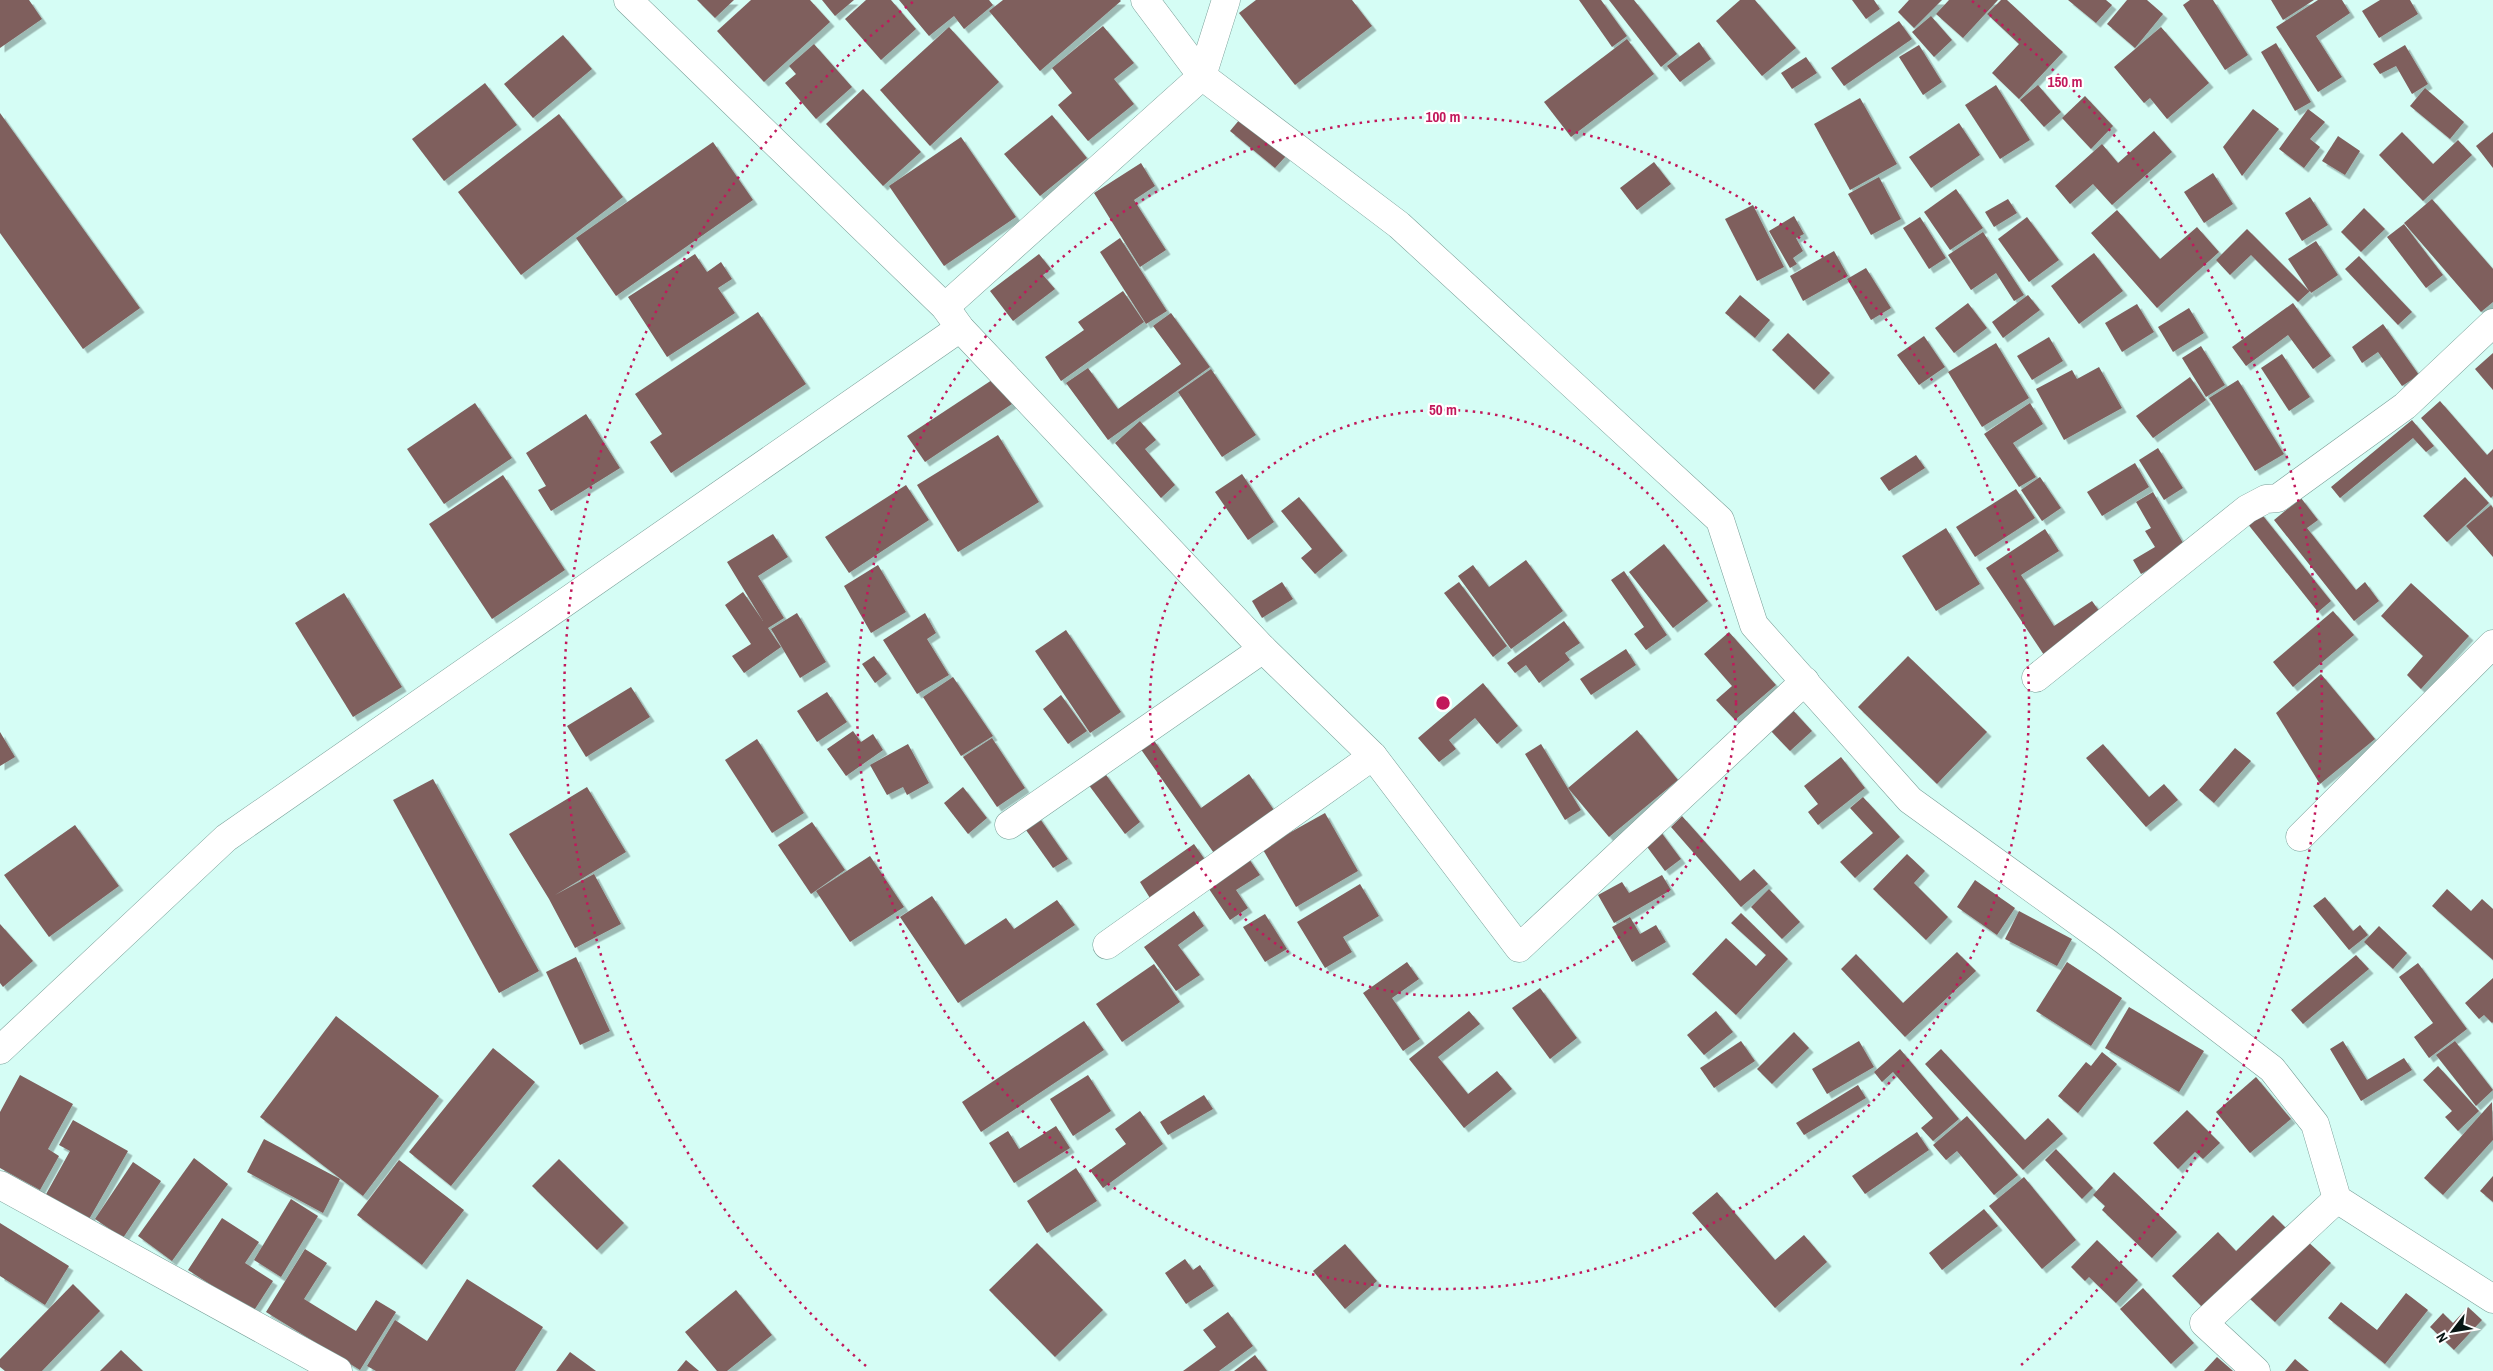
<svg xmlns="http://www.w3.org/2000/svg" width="2493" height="1371" viewBox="0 0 2493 1371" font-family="'Archivo Narrow',sans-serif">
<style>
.building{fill:#7f5f5d;filter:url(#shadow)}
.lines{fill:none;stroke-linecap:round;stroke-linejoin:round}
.minor-casing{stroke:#799f98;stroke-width:29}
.minor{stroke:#fff;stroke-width:28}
.ring{fill:none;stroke:#c2185b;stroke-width:2.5;stroke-dasharray:2.5 5}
.centre{fill:#c2185b;stroke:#fff;stroke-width:2.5}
.ring-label{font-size:15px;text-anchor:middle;font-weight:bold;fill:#c2185b;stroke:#fff;stroke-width:4.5;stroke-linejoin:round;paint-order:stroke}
</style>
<defs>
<filter id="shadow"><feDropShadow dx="4.5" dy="4.5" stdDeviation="0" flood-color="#0004"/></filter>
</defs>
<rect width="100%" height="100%" fill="#d5fdf5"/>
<g class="building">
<polygon points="0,0 29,0 42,19 0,48"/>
<polygon points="697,0 734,0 715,18"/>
<polygon points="751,0 810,0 830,22 764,82 717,31"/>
<polygon points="822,0 854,0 835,16"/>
<polygon points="866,0 891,0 916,29 881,60 845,19"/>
<polygon points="899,0 989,0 993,5 964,29 954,16 929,36"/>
<polygon points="1003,0 1120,0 1121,1 1040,71 989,11"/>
<polygon points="1256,0 1352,0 1372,26 1295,85 1239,13"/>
<polygon points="1579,0 1601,0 1627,36 1612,47"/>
<polygon points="1609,0 1634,0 1677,54 1661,67"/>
<polygon points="1740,0 1755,0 1796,48 1762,76 1716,21"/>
<polygon points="1852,0 1874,0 1880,9 1866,19"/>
<polygon points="1909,0 1942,0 1914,28 1898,12"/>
<polygon points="1949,0 1998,0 1963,38 1936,14"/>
<polygon points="2001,0 2007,0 2063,52 2019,99 1992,73 2019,44 1987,14"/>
<polygon points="2068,0 2106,0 2112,5 2096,23"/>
<polygon points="2127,0 2147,0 2163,14 2135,48 2107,24"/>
<polygon points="2190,0 2213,0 2248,55 2225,70 2183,5"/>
<polygon points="2271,0 2314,0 2283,20"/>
<polygon points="2318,0 2342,0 2350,13 2316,36 2342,77 2318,92 2276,27"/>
<polygon points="2380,0 2410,0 2418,14 2379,38 2362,11"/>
<polygon points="1931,16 1952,40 1934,57 1912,32"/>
<polygon points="1899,21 1912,39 1844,86 1831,68"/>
<polygon points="1103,26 1134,63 1114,79 1134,104 1088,141 1058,105 1072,93 1052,68"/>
<polygon points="949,27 999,82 930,146 880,90"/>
<polygon points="2161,27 2209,83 2167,119 2150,98 2144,103 2114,67"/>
<polygon points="563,35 592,69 533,118 504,84"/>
<polygon points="1627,39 1654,74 1571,137 1544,102"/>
<polygon points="1699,42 1711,59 1680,82 1667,66"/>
<polygon points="2276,43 2311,102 2295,111 2261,52"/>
<polygon points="814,44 852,87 816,119 785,83 796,74 789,66"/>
<polygon points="1919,45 1942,82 1923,95 1899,57"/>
<polygon points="2405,45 2428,84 2412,94 2396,66 2380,74 2373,64"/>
<polygon points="1806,57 1817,73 1792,89 1781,73"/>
<polygon points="485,83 517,125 444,181 412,139"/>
<polygon points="1996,85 2030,140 2000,159 1965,105"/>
<polygon points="2038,85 2061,112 2044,127 2020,100"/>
<polygon points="2425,88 2464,122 2450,139 2410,106"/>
<polygon points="863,89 921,152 883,186 826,124"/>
<polygon points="2085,96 2113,126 2091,149 2062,118"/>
<polygon points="1860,98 1897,164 1850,190 1814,124"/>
<polygon points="2253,109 2279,129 2242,176 2223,147"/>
<polygon points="2308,109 2325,122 2310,139 2320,147 2304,168 2279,149"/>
<polygon points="0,113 140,308 83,349 0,233"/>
<polygon points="559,114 623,197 521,275 458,192"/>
<polygon points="1052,115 1087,158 1040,196 1004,154"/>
<polygon points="1240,119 1286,156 1275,168 1230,131"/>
<polygon points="1959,123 1980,155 1931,188 1909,157"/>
<polygon points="2154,131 2172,152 2112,205 2093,184 2070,204 2055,186 2102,144 2118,163"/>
<polygon points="2402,132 2433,164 2458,140 2472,155 2423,201 2379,155"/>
<polygon points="2493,132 2493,168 2476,146"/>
<polygon points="2338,136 2360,151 2345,175 2322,161"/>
<polygon points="961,137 1016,217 944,266 889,186"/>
<polygon points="713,142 753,200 616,296 576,238"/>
<polygon points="1654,162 1671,184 1637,210 1620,188"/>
<polygon points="1141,163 1155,186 1134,200 1166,250 1140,267 1094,193"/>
<polygon points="2213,173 2233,204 2204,223 2184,192"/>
<polygon points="1879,177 1901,219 1871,235 1848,194"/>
<polygon points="1956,189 1983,228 1950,250 1924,212"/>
<polygon points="2310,197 2328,225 2302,241 2285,213"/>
<polygon points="2008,199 2017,213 1994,227 1985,212"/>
<polygon points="2432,199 2493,269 2493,302 2481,312 2404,223"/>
<polygon points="1753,205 1784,267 1757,281 1725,219"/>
<polygon points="2364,208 2385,229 2361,252 2341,232"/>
<polygon points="2117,210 2160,259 2197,227 2219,252 2157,308 2091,233"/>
<polygon points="1794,216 1804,234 1796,238 1803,251 1793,258 1797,264 1790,268 1769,231"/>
<polygon points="1920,217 1946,258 1929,269 1903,228"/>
<polygon points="2027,217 2059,260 2029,282 1998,239"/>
<polygon points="2404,224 2443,275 2426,288 2387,237"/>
<polygon points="2247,229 2309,291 2288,259 2316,241 2338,275 2311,293 2310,291 2298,302 2251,255 2230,275 2216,260"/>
<polygon points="1983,232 2024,295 2014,301 1996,273 1971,290 1948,255"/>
<polygon points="1120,238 1167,311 1146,324 1100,252"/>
<polygon points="1834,251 1848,276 1803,301 1790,276"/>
<polygon points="2094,253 2123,291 2079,324 2051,286"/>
<polygon points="695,254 707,272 721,262 732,279 718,288 735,313 667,357 628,297"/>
<polygon points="1039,254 1051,269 1043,275 1055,289 1013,321 990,291"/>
<polygon points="2359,256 2412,312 2398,325 2345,269"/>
<polygon points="1866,268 1891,308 1871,320 1847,279"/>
<polygon points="1123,291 1144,322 1061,381 1045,357 1084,330 1078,322"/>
<polygon points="1740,295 1770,320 1755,338 1725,313"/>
<polygon points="2028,295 2040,310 2003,338 1992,322"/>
<polygon points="1968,303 1987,328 1954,353 1935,328"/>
<polygon points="2293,303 2331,356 2313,369 2288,335 2246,366 2232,347"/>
<polygon points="2137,304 2154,332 2122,352 2105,323"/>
<polygon points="2189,308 2204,333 2173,352 2158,327"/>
<polygon points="758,312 806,384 671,473 650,442 662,434 635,394"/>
<polygon points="1171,313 1210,367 1108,440 1066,383 1088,368 1118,409 1181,364 1153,326"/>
<polygon points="2383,324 2419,375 2402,386 2378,352 2362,363 2352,347"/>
<polygon points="1788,333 1830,373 1814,390 1772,350"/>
<polygon points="1924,336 1945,367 1919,385 1897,355"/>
<polygon points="2049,337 2063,361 2032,380 2017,356"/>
<polygon points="1996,343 2029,398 1982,427 1948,372"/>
<polygon points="2201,346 2225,385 2206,397 2182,358"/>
<polygon points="2493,353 2493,390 2475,369"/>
<polygon points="2282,354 2310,397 2289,411 2261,368"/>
<polygon points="2099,367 2122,408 2064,440 2036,389 2072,370 2077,379"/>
<polygon points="1211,369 1256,435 1222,457 1178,392"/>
<polygon points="2190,377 2206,400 2153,438 2136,416"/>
<polygon points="995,378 1012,404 925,462 907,436"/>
<polygon points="2238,380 2284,454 2255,471 2209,398"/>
<polygon points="2440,401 2487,455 2493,449 2493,496 2491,498 2421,418"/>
<polygon points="475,403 512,458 444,504 407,449"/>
<polygon points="2030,403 2043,424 2013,443 2036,477 2019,487 1984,434"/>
<polygon points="586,414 620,468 551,511 538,490 546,486 526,453"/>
<polygon points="2412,420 2434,446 2426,452 2413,438 2340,498 2331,487"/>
<polygon points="1140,421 1156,440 1145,449 1175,485 1161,498 1115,443"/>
<polygon points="998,435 1039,502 958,552 917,485"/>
<polygon points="2158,448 2183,488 2164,500 2139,460"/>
<polygon points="1916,455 1925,468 1889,491 1880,478"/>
<polygon points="2135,463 2149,487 2102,516 2087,492"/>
<polygon points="1242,474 1274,522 1248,540 1215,492"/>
<polygon points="503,475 565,570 492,619 429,524"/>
<polygon points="2040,477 2061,508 2042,521 2021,490"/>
<polygon points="2465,477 2489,503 2447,542 2423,516"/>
<polygon points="906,485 929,520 849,573 825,537"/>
<polygon points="2016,489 2035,518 1975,557 1956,527"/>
<polygon points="2153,492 2186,548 2141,574 2133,560 2155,547 2145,531 2151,528 2136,502"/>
<polygon points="1299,497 1343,551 1315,574 1301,558 1312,549 1281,511"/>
<polygon points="2301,498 2318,520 2307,528 2356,590 2365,582 2379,601 2354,621 2274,520"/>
<polygon points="2491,505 2493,508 2493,557 2466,526"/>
<polygon points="2260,512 2331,601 2318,612 2247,523"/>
<polygon points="1946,528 1980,584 1936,611 1902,556"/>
<polygon points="2045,529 2059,551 2021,575 2054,626 2092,601 2105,619 2046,658 1986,568"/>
<polygon points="773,534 788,557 758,576 784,618 768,628 781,647 744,673 732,656 751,644 725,605 743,592 763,621 727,562"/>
<polygon points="1664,544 1708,601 1673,628 1629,572"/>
<polygon points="1526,560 1563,611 1511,649 1458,576 1473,565 1489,587"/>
<polygon points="878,565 906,612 871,633 844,586"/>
<polygon points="1624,571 1667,635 1646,650 1634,634 1644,627 1611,580"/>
<polygon points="1282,582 1293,599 1262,618 1252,601"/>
<polygon points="1459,582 1507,646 1493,657 1444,593"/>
<polygon points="2411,583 2469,636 2421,689 2407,675 2423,656 2381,616"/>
<polygon points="344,593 402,687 353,717 295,623"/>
<polygon points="2333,611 2354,635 2293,687 2273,662"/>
<polygon points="797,613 826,662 800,678 771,629"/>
<polygon points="925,613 936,633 927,639 949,675 917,694 883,640"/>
<polygon points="1564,621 1580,643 1565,653 1570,660 1539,683 1526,665 1515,673 1507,663"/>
<polygon points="1066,630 1121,712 1090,733 1035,651"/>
<polygon points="1729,632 1776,685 1735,720 1716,700 1732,686 1704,654"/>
<polygon points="1626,649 1636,665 1591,695 1580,679"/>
<polygon points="874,656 887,674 875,683 862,664"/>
<polygon points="1908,656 1987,732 1937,784 1858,707"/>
<polygon points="2321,674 2375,739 2320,784 2276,713"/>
<polygon points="953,677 993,736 961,756 923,697"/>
<polygon points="1483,683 1518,726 1497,744 1475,718 1449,740 1456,749 1439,762 1418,738"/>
<polygon points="631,687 650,717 586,757 567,726"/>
<polygon points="827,692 847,722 817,742 797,711"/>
<polygon points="1061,695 1087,731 1068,744 1043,709"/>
<polygon points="1791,708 1812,731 1790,751 1769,729"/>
<polygon points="1637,730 1678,780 1609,837 1568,788"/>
<polygon points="853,731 861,742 873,734 883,750 846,776 827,749"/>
<polygon points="0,732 15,757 0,766"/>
<polygon points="992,738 1025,788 997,807 963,757"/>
<polygon points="757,739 804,813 772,833 725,760"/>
<polygon points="1153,739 1201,808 1249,774 1276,813 1216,856 1140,748"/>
<polygon points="908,744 929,783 907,795 903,787 887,795 870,765"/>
<polygon points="1541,744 1581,810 1565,820 1525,754"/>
<polygon points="2103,744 2149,797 2164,784 2178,800 2146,827 2086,758"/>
<polygon points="2235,748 2251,761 2214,803 2199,790"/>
<polygon points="1841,757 1865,788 1818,825 1808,812 1818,804 1804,786"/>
<polygon points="1104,772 1140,822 1125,834 1088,784"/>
<polygon points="433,779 539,971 499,993 393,800"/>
<polygon points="587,787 626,852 555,895 594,874 621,924 575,948 549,899 509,834"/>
<polygon points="963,787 987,818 968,834 944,803"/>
<polygon points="1863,797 1900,837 1855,878 1840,862 1873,833 1850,808"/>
<polygon points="1036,813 1068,859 1053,868 1021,823"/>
<polygon points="1325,813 1358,871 1296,907 1262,848"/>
<polygon points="1682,816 1740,881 1754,869 1768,884 1741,907 1671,827"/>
<polygon points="812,822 845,870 811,894 778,845"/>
<polygon points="75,825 119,886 49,937 4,875"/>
<polygon points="1658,828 1681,859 1665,871 1642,840"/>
<polygon points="1194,844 1208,864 1153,903 1140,882"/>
<polygon points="1907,854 1925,871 1914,883 1948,917 1926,940 1873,889"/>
<polygon points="870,856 904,907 850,942 816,891"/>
<polygon points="1247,856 1260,875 1236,890 1248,908 1230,920 1205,883"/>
<polygon points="1662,875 1671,890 1614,923 1598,895 1622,882 1629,893"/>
<polygon points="1975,880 2015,908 1997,935 1957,907"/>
<polygon points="1360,884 1379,916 1343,937 1352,952 1325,968 1297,922"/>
<polygon points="1769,889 1800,922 1782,939 1751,907"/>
<polygon points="2447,889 2471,911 2482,899 2493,909 2493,960 2432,906"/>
<polygon points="932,896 965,945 1006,918 1014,929 1057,900 1075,925 958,1003 900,917"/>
<polygon points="2325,897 2353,931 2360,925 2368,935 2349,950 2313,906"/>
<polygon points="1194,911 1204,926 1178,945 1200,975 1176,991 1144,947"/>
<polygon points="2019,911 2072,939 2057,966 2005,939"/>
<polygon points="1741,913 1788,959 1736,1015 1692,974 1726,938 1756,966 1766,955 1731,923"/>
<polygon points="1265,914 1287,949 1265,962 1243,927"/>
<polygon points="1630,917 1640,934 1656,925 1666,942 1632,962 1612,927"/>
<polygon points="0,924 33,961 3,987 0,983"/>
<polygon points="2379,926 2407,953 2393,969 2364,942"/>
<polygon points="1957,952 1976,971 1905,1037 1841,969 1856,954 1903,1003"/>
<polygon points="2356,955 2369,969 2303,1024 2291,1010"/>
<polygon points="576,957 610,1031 580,1045 546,972"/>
<polygon points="1407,962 1419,979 1392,998 1420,1039 1403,1051 1363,993"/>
<polygon points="2067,962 2122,998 2091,1046 2036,1011"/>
<polygon points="2418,963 2467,1029 2429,1058 2414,1037 2433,1023 2399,977"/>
<polygon points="1154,964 1180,1002 1122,1042 1096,1004"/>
<polygon points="2493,978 2493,1022 2492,1023 2484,1015 2479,1019 2465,1003"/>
<polygon points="1540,988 1577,1038 1550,1059 1512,1008"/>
<polygon points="2129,1007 2204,1051 2179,1092 2105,1048"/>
<polygon points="1469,1011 1480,1024 1438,1057 1468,1094 1497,1071 1512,1089 1464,1128 1409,1059"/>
<polygon points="1716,1011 1733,1032 1704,1055 1687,1035"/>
<polygon points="336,1016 439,1096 363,1196 260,1117"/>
<polygon points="1084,1021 1104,1050 981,1132 962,1102"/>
<polygon points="1794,1032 1809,1048 1772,1084 1757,1069"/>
<polygon points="1741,1041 1755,1061 1714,1088 1700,1068"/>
<polygon points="1859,1041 1874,1067 1827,1094 1812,1069"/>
<polygon points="2343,1041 2367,1080 2404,1058 2412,1070 2361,1101 2330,1049"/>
<polygon points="2455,1041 2493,1090 2476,1106 2436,1055"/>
<polygon points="493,1048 535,1082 451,1186 409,1152"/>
<polygon points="1900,1049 1959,1119 1933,1141 1921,1128 1933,1118 1893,1072 1882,1082 1874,1072"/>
<polygon points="1941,1049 2025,1140 2048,1118 2063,1134 2023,1170 1925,1064"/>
<polygon points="2102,1052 2117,1064 2078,1113 2058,1096 2086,1062 2091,1066"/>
<polygon points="2438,1066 2479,1111 2458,1131 2445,1117 2452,1111 2423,1080"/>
<polygon points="20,1075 73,1104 48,1149 59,1156 40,1190 0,1168 0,1112"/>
<polygon points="1088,1075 1111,1111 1073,1136 1050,1099"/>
<polygon points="2256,1077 2291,1119 2250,1153 2216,1112"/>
<polygon points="1858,1085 1866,1098 1804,1135 1796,1123"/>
<polygon points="1204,1095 1213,1109 1168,1135 1160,1122"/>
<polygon points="2492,1102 2493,1140 2443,1195 2424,1178"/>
<polygon points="2187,1110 2220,1143 2203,1159 2195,1152 2178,1169 2153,1143"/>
<polygon points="1140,1111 1163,1144 1103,1188 1090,1170 1126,1144 1115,1129"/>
<polygon points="1967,1116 2018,1175 1994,1195 1957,1151 1946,1160 1933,1145"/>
<polygon points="73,1120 128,1151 88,1221 45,1196 70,1151 59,1145"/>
<polygon points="1056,1126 1070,1148 1014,1183 989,1143 1008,1131 1019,1149"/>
<polygon points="1917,1132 1929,1150 1865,1194 1852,1176"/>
<polygon points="264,1139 340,1179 323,1213 247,1172"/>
<polygon points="2056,1149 2093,1188 2082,1199 2045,1160"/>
<polygon points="194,1158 228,1184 172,1261 138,1236"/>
<polygon points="559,1159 624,1223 597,1250 532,1186"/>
<polygon points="399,1160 464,1210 422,1265 357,1215"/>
<polygon points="133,1162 161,1181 123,1238 95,1219"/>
<polygon points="1076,1168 1097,1201 1047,1233 1027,1201"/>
<polygon points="2114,1172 2177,1232 2152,1258 2102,1210 2105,1206 2093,1195"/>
<polygon points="2493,1176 2493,1202 2480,1191"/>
<polygon points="2024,1177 2076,1240 2042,1269 1989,1206"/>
<polygon points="1717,1192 1775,1260 1804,1235 1827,1262 1775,1308 1692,1213"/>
<polygon points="291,1199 318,1216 281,1277 254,1260"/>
<polygon points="1984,1209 1998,1226 1942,1270 1929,1253"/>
<polygon points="2273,1215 2287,1229 2203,1308 2172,1276 2218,1232 2236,1251"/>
<polygon points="222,1218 259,1242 245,1263 273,1281 253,1312 188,1270"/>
<polygon points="0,1223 69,1266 45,1305 0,1276"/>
<polygon points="2097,1240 2138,1280 2116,1303 2089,1277 2085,1281 2071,1267"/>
<polygon points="2306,1240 2331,1263 2275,1322 2250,1299"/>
<polygon points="1037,1243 1103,1310 1055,1357 989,1290"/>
<polygon points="1345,1244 1377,1281 1345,1309 1313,1271"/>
<polygon points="305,1249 327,1263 304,1299 356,1331 376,1300 396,1312 360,1370 266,1312"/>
<polygon points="1185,1259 1193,1270 1200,1265 1214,1286 1186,1304 1165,1273"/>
<polygon points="467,1279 543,1327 515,1371 376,1371 367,1366 395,1320 427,1341"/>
<polygon points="73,1284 100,1311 42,1371 5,1371 0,1367 0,1359"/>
<polygon points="2143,1288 2194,1343 2171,1364 2120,1309"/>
<polygon points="736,1290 772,1335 727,1371 717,1371 685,1332"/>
<polygon points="2406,1293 2428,1310 2385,1364 2328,1318 2341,1302 2377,1330"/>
<polygon points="2468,1307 2482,1320 2454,1350 2430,1327 2443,1313 2453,1323"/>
<polygon points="1228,1312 1253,1346 1219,1371 1183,1371 1216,1347 1203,1330"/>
<polygon points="121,1350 143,1371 100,1371"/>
<polygon points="570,1352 596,1371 556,1371"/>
<polygon points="1255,1355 1267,1371 1234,1371"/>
<polygon points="2217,1357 2233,1371 2204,1371"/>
<polygon points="2295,1359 2309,1371 2285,1371"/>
<polygon points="686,1360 699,1371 677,1371"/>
</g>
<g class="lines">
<g class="minor-casing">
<g id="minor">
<polyline points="628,0 945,307 960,328 1263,649 1373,756 1519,948 1805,681"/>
<polyline points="1145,0 1202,76 1399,225 1720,520 1754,625 1910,800 2105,941 2272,1069 2315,1124 2337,1199 2493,1299"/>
<polyline points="945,307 1202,76 1226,0"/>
<polyline points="2036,678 2247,509 2266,499 2278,498 2405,406 2493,323"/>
<polyline points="1009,825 1263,649"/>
<polyline points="2300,837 2493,644"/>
<polyline points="1107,945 1373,756"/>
<polyline points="0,1050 226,838 960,328"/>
<polyline points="0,1185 338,1371"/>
<polyline points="2256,1371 2204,1323 2337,1199"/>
</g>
</g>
<use href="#minor" class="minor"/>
</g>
<g class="ring">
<circle cx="1443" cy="703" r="293"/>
<circle cx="1443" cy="703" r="586"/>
<path d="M866 1366A879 879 0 0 1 914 1M1972 1A879 879 0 0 1 2020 1366"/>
</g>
<circle cx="1443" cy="703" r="8" class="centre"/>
<g class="ring-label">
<text x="2065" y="87">150 m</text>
<text x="1443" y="122">100 m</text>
<text x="1443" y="415">50 m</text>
</g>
<g transform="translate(2453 1331) rotate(239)" stroke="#ffffff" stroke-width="4" paint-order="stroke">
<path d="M0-4L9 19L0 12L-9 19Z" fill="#071513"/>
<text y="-8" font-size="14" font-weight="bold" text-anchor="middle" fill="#071513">N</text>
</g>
</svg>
